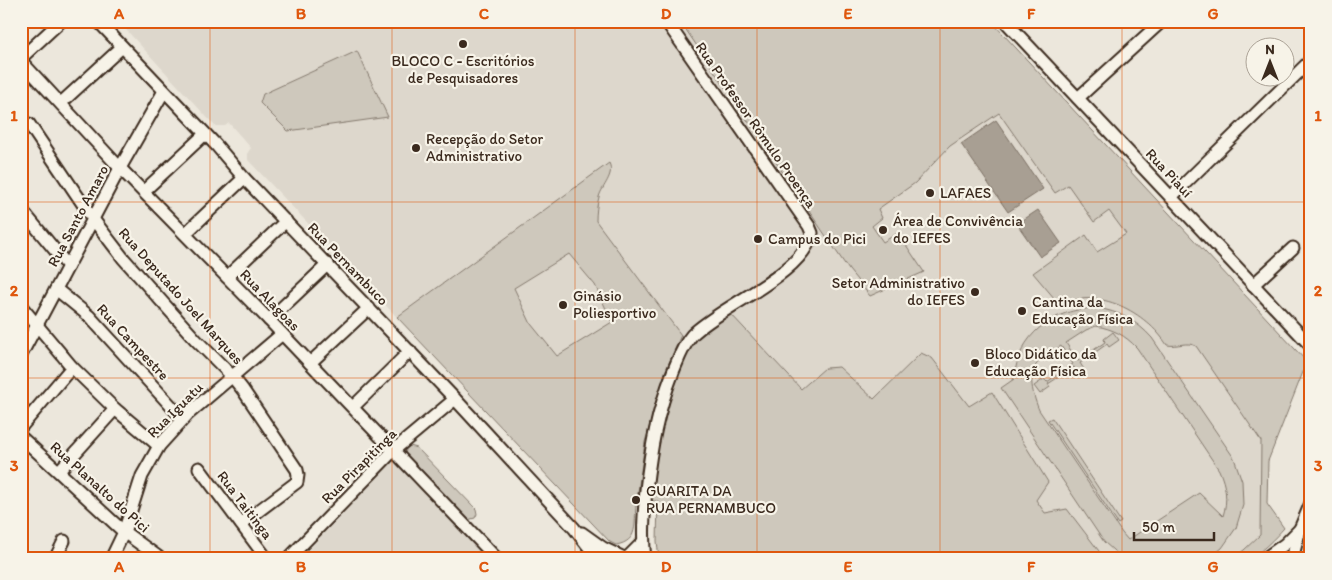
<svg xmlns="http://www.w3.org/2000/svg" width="1332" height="580" viewBox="0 0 1332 580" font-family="Itim,sans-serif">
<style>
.built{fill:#ddd7cc}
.green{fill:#cec8bc;stroke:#84796d;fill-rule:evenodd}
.water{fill:#a89f93;stroke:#7c7064}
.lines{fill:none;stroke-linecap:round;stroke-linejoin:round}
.minor-casing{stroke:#3b2a1e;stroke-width:15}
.minor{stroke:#f7f3e8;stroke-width:11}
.grid{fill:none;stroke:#df570d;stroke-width:1;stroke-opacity:0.55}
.poi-dot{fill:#3b2a1e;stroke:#f7f3e8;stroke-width:2}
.labels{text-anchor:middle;stroke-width:4.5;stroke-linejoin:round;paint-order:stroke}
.poi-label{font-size:15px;fill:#3b2a1e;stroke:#f7f3e8;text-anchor:start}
.street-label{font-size:15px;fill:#3b2a1e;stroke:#f7f3e8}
.neatline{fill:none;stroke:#df570d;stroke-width:2}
.grid-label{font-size:16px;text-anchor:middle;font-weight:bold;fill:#df570d}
</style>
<rect width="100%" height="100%" fill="#ece7dc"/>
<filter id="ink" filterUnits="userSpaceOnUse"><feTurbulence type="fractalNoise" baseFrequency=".02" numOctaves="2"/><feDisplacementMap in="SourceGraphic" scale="10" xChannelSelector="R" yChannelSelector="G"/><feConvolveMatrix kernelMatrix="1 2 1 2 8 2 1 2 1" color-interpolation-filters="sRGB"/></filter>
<g filter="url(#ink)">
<g class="built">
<polygon points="118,21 991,21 1307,362 1268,461 1267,504 1284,528 1268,545 1247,559 659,559 657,541 658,501 639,501 636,505 633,536 629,540 622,544 616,545 610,542 248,160 248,152 251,148 229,123 225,126 215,126"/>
<polygon points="394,460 459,527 489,559 300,559"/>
</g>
<g class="green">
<path d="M680 21H991L1307 362 1268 461 1267 504 1284 528C1276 537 1259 555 1247 559 1243 560 1236 559 1232 559L1244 550 1260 535 1261 441 1196 346C1186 341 1178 347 1167 345 1146 312 1098 286 1060 305L1033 273 1086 235 1097 252 1126 234 1109 211 1094 222 1068 185 1055 193 999 113 950 146 915 183 878 209 882 218 872 226 883 242 898 233 924 272 870 296 849 270Z"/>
<polygon points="357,51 388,117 288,131 260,103 263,94"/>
<path d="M609 163C615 175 602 186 599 197 597 204 596 213 596 221L681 335 665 372 645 442 637 499 633 498V503L636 505C634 524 639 541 616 545L610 542 397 317ZM569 254 595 285 612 322 557 356 531 324 514 288Z"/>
<path d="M1096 308C1119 311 1137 321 1152 338L1234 458 1242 481 1243 505 1236 528 1222 548 1208 559H1123L1104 542 1001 388 1014 379C1018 335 1052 309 1096 308ZM1096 326C1113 329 1125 335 1137 348L1219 470C1226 486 1228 500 1223 516L1199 493 1128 540 1122 533 1039 410C1034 398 1028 379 1035 367 1040 357 1052 352 1061 346L1073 364 1047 382 1044 379 1034 386 1040 394 1050 387 1048 384 1074 367 1080 375 1085 371 1080 363 1107 344 1109 347 1119 340 1113 332 1104 339 1105 342 1078 361 1066 343 1086 330Z"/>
<polygon points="730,313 801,389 825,368 839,367 874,399 921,353 932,358 969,406 992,392 1048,482 1036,500 1045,513 1067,509 1105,559 659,559 657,541 658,501 651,501 654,464 660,430 678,370 692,342 700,335"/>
<polygon points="1052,418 1121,522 1118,524 1048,420"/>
<polygon points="410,446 417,448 476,509 477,514 475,518 467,520 405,456 406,449"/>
</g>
<g class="water">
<polygon points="996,120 1043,189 1008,212 961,144"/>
<polygon points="1038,210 1061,243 1040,257 1017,224"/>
</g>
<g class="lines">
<g class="minor-casing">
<g id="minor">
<polyline points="98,21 216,145 244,178 455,399 574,528 598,559"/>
<polyline points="1005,21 1311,346"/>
<polyline points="21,58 61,21"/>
<polyline points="21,61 120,168 269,320 497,559"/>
<polyline points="1078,98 1162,21"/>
<polyline points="61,103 122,47"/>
<polyline points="21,124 29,124 93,219 123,258 196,340 232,376 243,390 297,470 298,475 297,482 241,524"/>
<polyline points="144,191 205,134"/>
<polyline points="1171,197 1311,60"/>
<polyline points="21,209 68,266"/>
<polyline points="186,233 244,178"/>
<polyline points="227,277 286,221"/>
<polyline points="1253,285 1293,248"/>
<polyline points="56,289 89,316 183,419"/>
<polyline points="21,306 72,367 115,409 159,446"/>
<polyline points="269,320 328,264"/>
<polyline points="21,355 120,168 164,91"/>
<polyline points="310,363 369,308"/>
<polyline points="353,407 410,351"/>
<polyline points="21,427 72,367"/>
<polyline points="21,437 124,532 161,559"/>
<polyline points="199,468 267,559"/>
<polyline points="59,471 115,409"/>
<polyline points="582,533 603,548 626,559"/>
<polyline points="55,559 64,541"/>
<polyline points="111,559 124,532 142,476 159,446 188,414 282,334"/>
<polyline points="288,559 394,450 455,399"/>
<polyline points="626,559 643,542"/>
<path d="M645 559C642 536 644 513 646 490 651 447 657 413 673 372 678 360 683 345 692 335 722 305 803 275 812 233L809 226 666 21"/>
<polyline points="1264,559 1285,544 1300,529"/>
<polyline points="1292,559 1300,529 1311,503"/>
</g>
</g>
<use href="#minor" class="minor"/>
</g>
</g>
<path class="grid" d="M210 21V559M392 21V559M575 21V559M757 21V559M940 21V559M1122 21V559M21 202H1311M21 378H1311"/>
<g class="poi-dot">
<circle cx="463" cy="44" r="5"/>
<circle cx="416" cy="148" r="5"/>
<circle cx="930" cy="193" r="5"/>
<circle cx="883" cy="230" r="5"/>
<circle cx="758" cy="239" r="5"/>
<circle cx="975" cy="292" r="5"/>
<circle cx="563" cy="305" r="5"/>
<circle cx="1022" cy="311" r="5"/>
<circle cx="975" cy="363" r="5"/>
<circle cx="636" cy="500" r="5"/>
</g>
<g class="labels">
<g class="poi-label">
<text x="463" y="66" text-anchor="middle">BLOCO C - Escritórios<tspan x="463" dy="17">de Pesquisadores</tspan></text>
<text x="426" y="144">Recepção do Setor<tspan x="426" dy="17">Administrativo</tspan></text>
<text x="940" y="198">LAFAES</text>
<text x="893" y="226">Área de Convivência<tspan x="893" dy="17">do IEFES</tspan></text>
<text x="768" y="244">Campus do Pici</text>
<text x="965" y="288" text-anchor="end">Setor Administrativo<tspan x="965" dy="17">do IEFES</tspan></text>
<text x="573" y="301">Ginásio<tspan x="573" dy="17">Poliesportivo</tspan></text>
<text x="1032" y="307">Cantina da<tspan x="1032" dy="17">Educação Física</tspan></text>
<text x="985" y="359">Bloco Didático da<tspan x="985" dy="17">Educação Física</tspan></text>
<text x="646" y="496">GUARITA DA<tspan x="646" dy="17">RUA PERNAMBUCO</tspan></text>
</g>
<g class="street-label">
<text transform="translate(756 125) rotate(55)" y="5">Rua Professor Rômulo Proença</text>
<text transform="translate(1169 173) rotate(47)" y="5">Rua Piauí</text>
<text transform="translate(78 216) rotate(-62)" y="5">Rua Santo Amaro</text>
<text transform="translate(348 264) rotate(46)" y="5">Rua Pernambuco</text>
<text transform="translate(181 296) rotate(48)" y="5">Rua Deputado Joel Marques</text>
<text transform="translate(270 300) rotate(46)" y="5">Rua Alagoas</text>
<text transform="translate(133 342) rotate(47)" y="5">Rua Campestre</text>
<text transform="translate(175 410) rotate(-45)" y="5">Rua Iguatu</text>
<text transform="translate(359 466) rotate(-45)" y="5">Rua Pirapitinga</text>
<text transform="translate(100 487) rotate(42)" y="5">Rua Planalto do Pici</text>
<text transform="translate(245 505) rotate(53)" y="5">Rua Taitinga</text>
</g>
</g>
<rect width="1332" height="580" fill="none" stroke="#f7f3e8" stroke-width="55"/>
<g transform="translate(1270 62)"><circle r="24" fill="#f7f3e8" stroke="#aca397"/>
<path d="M0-4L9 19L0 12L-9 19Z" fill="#3b2a1e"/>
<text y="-8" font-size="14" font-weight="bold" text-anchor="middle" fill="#3b2a1e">N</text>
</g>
<path d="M1134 532v8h80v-8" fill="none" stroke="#3b2a1e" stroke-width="2.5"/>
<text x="1142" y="532" font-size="15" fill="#3b2a1e" stroke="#f7f3e8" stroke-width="4" paint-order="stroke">50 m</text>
<rect x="28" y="28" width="1276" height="524" class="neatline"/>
<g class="grid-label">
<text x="119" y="19">A</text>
<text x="301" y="19">B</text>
<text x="484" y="19">C</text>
<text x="666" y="19">D</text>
<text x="848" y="19">E</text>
<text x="1031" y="19">F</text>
<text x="1213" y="19">G</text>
<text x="14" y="121">1</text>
<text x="1318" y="121">1</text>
<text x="14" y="296">2</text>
<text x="1318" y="296">2</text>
<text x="14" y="471">3</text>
<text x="1318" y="471">3</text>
<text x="119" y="572">A</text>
<text x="301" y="572">B</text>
<text x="484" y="572">C</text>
<text x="666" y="572">D</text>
<text x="848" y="572">E</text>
<text x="1031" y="572">F</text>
<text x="1213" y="572">G</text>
</g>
</svg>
